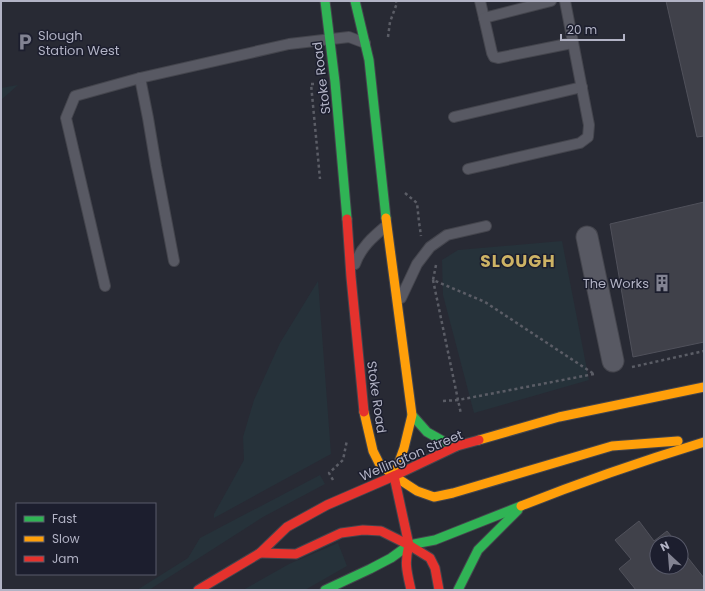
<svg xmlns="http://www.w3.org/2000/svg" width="705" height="591" viewBox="0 0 705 591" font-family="Poppins,sans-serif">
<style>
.green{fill:#26323a}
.building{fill:#40414a;stroke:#50515b}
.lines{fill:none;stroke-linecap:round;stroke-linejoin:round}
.lane-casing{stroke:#44454d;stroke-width:12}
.street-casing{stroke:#44454d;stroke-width:23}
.fast-casing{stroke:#44454d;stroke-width:11}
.slow-casing{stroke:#44454d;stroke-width:11}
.jam-casing{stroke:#44454d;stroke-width:11}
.path{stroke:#5b5d66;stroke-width:2.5;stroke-dasharray:3 3;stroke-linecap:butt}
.lane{stroke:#585963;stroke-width:10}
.street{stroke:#585963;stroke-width:21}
.fast{stroke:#30b455;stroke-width:9}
.slow{stroke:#ff9f0a;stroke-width:9}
.jam{stroke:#e5322d;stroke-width:9}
.labels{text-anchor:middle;stroke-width:3;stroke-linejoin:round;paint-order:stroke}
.poi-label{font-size:13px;fill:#b2b3c5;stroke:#1c1e2e;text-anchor:start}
.street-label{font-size:13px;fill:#b2b3c5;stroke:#1c1e2e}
.district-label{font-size:17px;font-weight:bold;letter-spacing:1px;fill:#cdb365;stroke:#1c1e2e}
</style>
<rect width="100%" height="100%" fill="#282a34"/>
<g class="green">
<polygon points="18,85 1,100 1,88"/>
<polygon points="562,241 589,380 474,413 443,295 442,260 458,250"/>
<polygon points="318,281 331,454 214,518 214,514 244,460 243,437 254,400 280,343"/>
<polygon points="320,475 325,484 263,517 149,590 137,590 188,558 200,538"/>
<polygon points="338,543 347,566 305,590 243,590 289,564"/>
</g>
<g class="building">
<polygon points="666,1 704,1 704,136 697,137"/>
<polygon points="704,202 704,342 633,357 610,224"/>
<polygon points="639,521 654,541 667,531 677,543 657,543 657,567 681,567 681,549 704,578 704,590 636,590 619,569 631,559 615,540"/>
</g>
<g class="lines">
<g class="lane-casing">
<g id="lane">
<polyline points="480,1 484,18"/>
<polyline points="551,1 484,18 492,53 494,57 498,58 572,43"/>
<polyline points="140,78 148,118 156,166 174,261"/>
<polyline points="454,117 582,87"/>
<polyline points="468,169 580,143 588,137 589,125 565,1"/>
<path d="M355 264C361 247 373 237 386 226"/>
<polyline points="105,286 66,118 75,96 140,78 289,44 349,37 365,43"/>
<polyline points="401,298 417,264 430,247 447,235 486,226"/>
</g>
</g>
<g class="street-casing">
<polyline id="street" points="587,237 613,361"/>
</g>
<g class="fast-casing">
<g id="fast">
<polyline points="325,1 335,82 347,219"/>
<polyline points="355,1 369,60 386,218"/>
<polyline points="412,415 427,432 443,441 457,446"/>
<polyline points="325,590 370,569 391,558 409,545 435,540 521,506"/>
<polyline points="458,590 478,550 518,510"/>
</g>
</g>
<g class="slow-casing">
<g id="slow">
<polyline points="364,412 373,451 379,463 394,476 404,448 412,415 386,218"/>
<polyline points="479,440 559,417 704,387"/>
<polyline points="394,476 417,491 434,497 453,493 612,446 678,441"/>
<path d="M521 506C581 482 642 461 704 442"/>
</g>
</g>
<g class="jam-casing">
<g id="jam">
<polyline points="347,219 351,277 364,412"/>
<path d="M394 476 409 545C404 563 407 572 411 590"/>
<polyline points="260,553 296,554 341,533 363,530 381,531 409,545 430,558 435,568 439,590"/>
<polyline points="198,590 260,553 287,527 327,505 394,476 457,446 479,440"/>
</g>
</g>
<g class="path">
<polyline points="388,37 390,22 397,3 396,1"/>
<polyline points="314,84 311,84 320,179"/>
<polyline points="405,193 417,203 419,222 421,236"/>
<polyline points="436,265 433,280 485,302 594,374"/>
<polyline points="433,280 458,400 594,374"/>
<polyline points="632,367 704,351"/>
<polyline points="443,401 458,400 461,414"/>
<polyline points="333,480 329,473 343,460 347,440"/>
</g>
<use href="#lane" class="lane"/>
<use href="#street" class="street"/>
<use href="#fast" class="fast"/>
<use href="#slow" class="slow"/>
<use href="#jam" class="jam"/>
</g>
<defs>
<g id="parking-bare" transform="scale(1.38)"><path d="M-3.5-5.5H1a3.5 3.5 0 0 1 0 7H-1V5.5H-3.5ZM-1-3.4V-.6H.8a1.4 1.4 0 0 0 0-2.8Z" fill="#828392" stroke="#1c1e2e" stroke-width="2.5" paint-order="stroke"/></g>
<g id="building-bare" transform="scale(1.38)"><path d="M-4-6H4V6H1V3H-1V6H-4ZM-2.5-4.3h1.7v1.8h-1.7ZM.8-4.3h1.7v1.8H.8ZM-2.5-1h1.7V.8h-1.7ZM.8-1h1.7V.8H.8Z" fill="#828392" stroke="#1c1e2e" stroke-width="2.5" paint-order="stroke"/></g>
</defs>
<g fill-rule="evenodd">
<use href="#parking-bare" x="25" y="42"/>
<use href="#building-bare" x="662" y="283"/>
</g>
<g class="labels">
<g class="poi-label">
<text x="38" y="40">Slough<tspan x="38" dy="15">Station West</tspan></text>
<text x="649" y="288" text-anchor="end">The Works</text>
</g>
<g class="street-label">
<text transform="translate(321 78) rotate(-97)" y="5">Stoke Road</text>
<text transform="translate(377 397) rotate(82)" y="5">Stoke Road</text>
<text transform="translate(411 455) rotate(-23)" y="5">Wellington Street</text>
</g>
<g class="district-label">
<text x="518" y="267">SLOUGH</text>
</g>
</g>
<rect width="705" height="591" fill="none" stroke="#b2b3c5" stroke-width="4"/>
<rect x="16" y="503" width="140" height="72" fill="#1c1e2e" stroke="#585a6a"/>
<rect x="24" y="516" width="20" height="6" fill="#30b455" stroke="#585a6a"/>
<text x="52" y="523" font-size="12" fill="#b2b3c5">Fast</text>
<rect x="24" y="536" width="20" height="6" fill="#ff9f0a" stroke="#585a6a"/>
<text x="52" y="543" font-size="12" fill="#b2b3c5">Slow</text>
<rect x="24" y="556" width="20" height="6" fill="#e5322d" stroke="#585a6a"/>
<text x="52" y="563" font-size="12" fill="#b2b3c5">Jam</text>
<g transform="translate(669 555) rotate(334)"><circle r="19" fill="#1c1e2e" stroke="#585a6a"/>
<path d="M0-3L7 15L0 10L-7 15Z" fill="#828392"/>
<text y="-6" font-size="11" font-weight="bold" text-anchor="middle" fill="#b2b3c5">N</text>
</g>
<path d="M561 34v6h63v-6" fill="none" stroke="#b2b3c5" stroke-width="2"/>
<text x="567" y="34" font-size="12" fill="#b2b3c5" stroke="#1c1e2e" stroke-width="3" paint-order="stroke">20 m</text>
</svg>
